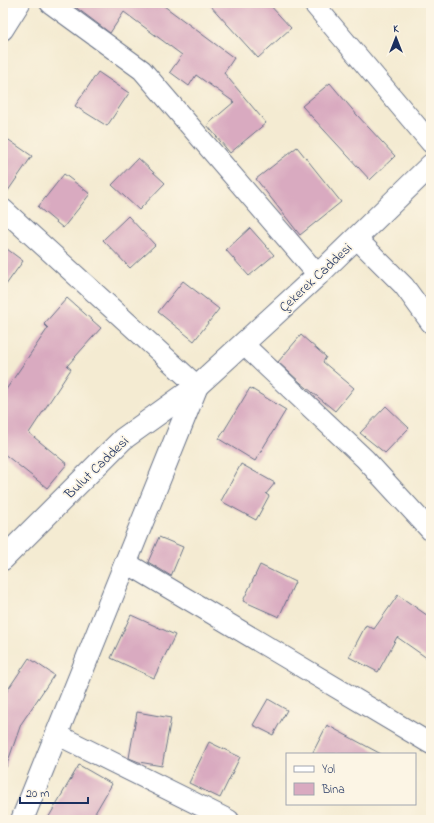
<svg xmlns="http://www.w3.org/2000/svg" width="434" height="823" viewBox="0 0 434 823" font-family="'Indie Flower',sans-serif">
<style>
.building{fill:#d9aac0}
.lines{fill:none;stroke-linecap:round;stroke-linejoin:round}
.minor-casing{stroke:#677187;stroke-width:22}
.tertiary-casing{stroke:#677187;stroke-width:24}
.minor{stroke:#fff;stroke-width:20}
.tertiary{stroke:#fff;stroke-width:22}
.labels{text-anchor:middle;stroke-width:3.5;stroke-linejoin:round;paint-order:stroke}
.street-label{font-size:14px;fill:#1b2f5e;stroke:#fcf5e5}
</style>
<rect width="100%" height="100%" fill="#fcf5e5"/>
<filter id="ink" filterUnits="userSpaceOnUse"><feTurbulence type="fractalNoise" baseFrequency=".025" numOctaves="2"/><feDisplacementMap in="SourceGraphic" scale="8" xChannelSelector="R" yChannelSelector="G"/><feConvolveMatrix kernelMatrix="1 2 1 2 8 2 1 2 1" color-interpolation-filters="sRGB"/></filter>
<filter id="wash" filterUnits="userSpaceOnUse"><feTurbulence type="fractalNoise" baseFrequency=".012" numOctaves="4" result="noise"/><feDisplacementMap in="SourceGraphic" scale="16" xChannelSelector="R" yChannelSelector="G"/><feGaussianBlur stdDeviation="0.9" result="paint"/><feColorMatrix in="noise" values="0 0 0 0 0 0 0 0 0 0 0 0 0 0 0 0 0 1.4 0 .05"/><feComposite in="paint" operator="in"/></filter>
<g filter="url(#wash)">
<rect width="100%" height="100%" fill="#f4ebd2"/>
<g id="blocks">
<g class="building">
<polygon points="70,3 160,3 234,58 224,73 266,123 230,153 207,125 234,102 196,75 189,86 170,72 182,55 124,12 110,33"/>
<polygon points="208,3 268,3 291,28 258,58"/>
<polygon points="98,72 129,93 107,126 75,106"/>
<polygon points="330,83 357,115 395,156 370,180 302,106"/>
<polygon points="3,136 32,156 3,198"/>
<polygon points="297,147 341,202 300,235 256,179"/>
<polygon points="138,158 165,183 139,210 112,185"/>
<polygon points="64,174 90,194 63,228 38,207"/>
<polygon points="128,216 155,245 130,268 103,240"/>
<polygon points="250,228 274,255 249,276 226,250"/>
<polygon points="3,246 23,261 3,289"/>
<polygon points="183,281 219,309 194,341 158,312"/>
<polygon points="67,298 101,328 67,366 71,369 29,433 67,464 47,488 3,453 3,394 48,328 44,324"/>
<polygon points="301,335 326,357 323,362 354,388 335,411 301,383 278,362"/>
<polygon points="250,388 286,410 255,461 219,439"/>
<polygon points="386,406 409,428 385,453 360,433"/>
<polygon points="241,464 275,483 266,494 269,496 256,520 221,501"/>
<polygon points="159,537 183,547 171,576 148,562"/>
<polygon points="260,565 295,582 279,617 243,601"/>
<polygon points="398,595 431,618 431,661 397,637 378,672 349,657 366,625 374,629"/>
<polygon points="131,615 175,635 154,678 111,658"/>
<polygon points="29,658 54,675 21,724 6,767 3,767 3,697"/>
<polygon points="268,699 287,710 273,735 253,725"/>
<polygon points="137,712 171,718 162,766 139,762 129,758"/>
<polygon points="327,725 381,754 312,754"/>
<polygon points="209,742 240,757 220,798 189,783"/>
<polygon points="79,765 112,784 91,820 47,820"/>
</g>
</g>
</g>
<g filter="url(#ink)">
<use href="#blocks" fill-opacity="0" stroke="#677187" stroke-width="1"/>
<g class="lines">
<g class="minor-casing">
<g id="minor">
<polyline points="50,3 142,70 318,275"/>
<polyline points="313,3 431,143"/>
<polyline points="3,30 20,3"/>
<polyline points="3,209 197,386"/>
<polyline points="356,238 404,286 431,323"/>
<polyline points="243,344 365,459 431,531"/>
<polyline points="125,562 431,744"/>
<polyline points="56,734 229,820"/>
</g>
</g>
<g class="tertiary-casing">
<g id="tertiary">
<polyline points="3,559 123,439 197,386 318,275 431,165"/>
<polyline points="22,820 197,386"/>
</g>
</g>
<use href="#minor" class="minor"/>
<use href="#tertiary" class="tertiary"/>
</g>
</g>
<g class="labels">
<g class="street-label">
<text transform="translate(315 277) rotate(-43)" y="5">Çekerek Caddesi</text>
<text transform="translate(96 467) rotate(-44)" y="5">Bulut Caddesi</text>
</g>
</g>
<rect width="434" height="823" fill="none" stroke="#fcf5e5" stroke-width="16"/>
<rect x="286" y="753" width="130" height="52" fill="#fcf5e5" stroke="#a2a6af"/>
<rect x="294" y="766" width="20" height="6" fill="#ffffff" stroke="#a2a6af"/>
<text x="322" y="773" font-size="12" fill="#1b2f5e">Yol</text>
<rect x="294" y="783" width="20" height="12" fill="#d9aac0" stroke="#a2a6af"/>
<text x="322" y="793" font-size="12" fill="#1b2f5e">Bina</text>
<g transform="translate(396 38)" stroke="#fcf5e5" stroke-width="3" paint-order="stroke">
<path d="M0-3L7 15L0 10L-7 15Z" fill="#1b2f5e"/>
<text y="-6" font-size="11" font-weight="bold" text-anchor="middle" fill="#1b2f5e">K</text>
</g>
<path d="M20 797v6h68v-6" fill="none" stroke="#1b2f5e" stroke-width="2"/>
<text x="26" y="797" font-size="12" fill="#1b2f5e" stroke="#fcf5e5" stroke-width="3" paint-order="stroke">20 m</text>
</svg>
